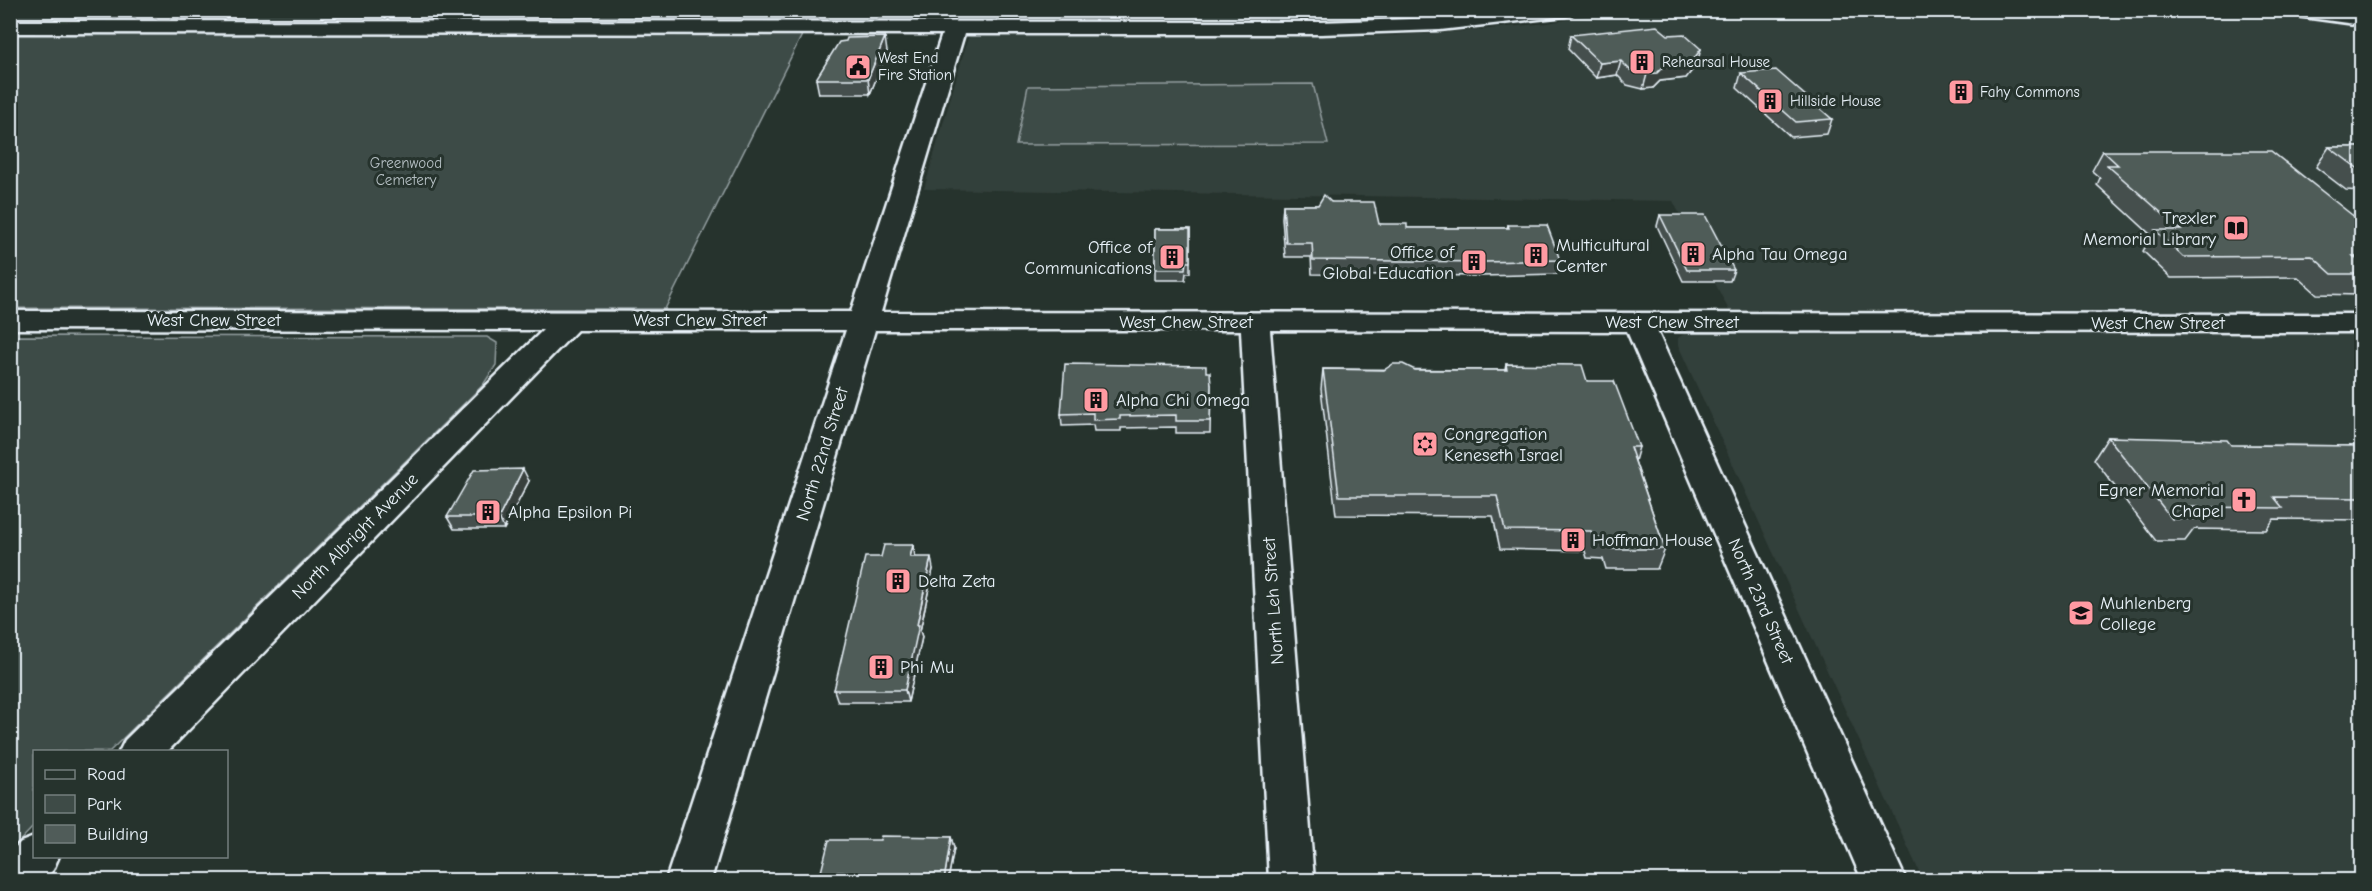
<svg xmlns="http://www.w3.org/2000/svg" width="2372" height="891" viewBox="0 0 2372 891" font-family="'Comic Neue',sans-serif">
<style>
.built{fill:#333f3a}
.green{fill:#3e4b47;stroke:#939ea0;stroke-width:1.5}
.lines{fill:none;stroke-linecap:round;stroke-linejoin:round}
.minor-casing{stroke:#e8f1f8;stroke-width:5}
.minor{fill:#26332d;fill-rule:evenodd}
.wall{fill:#454f4d;stroke:#e8f1f8;stroke-width:1.5}
.shaded-wall{fill:#38403e;stroke:#e8f1f8;stroke-width:1.5}
.building{fill:#505c59;stroke:#e8f1f8;stroke-width:1.5}
.labels{text-anchor:middle;stroke-width:6;stroke-linejoin:round;paint-order:stroke}
.far-poi-label{font-size:15px;fill:#e8f1f8;stroke:#26332d;text-anchor:start}
.far-park-label{font-size:15px;fill:#b5bfc3;stroke:#26332d}
.poi-label{font-size:18px;fill:#e8f1f8;stroke:#26332d;text-anchor:start}
.street-label{font-size:18px;fill:#e8f1f8;stroke:#26332d}
</style>
<rect width="100%" height="100%" fill="#26332d"/>
<filter id="ink" filterUnits="userSpaceOnUse"><feTurbulence type="fractalNoise" baseFrequency=".0167" numOctaves="2"/><feDisplacementMap in="SourceGraphic" scale="12" xChannelSelector="R" yChannelSelector="G"/><feConvolveMatrix kernelMatrix="1 2 1 2 8 2 1 2 1" color-interpolation-filters="sRGB"/></filter>
<g filter="url(#ink)">
<g class="built">
<polygon points="11,10 1494,11 1387,19 1316,21 895,22 11,20"/>
<polygon points="1615,10 2252,10 2361,25 2361,880 1923,880 1678,345 1678,338 1685,333 1740,332 1673,201 924,189 968,38 973,35 1385,36 1466,31 1548,23"/>
</g>
<g class="green">
<polygon points="343,10 781,10 781,11 776,17 336,17"/>
<polygon points="11,34 802,35 665,309 11,308"/>
<polygon points="1313,84 1328,144 1016,145 1028,86"/>
<polygon points="11,336 487,337 497,343 496,365 483,385 110,751 34,752 34,826 11,850"/>
</g>
<g class="lines">
<g class="minor-casing">
<g id="minor">
<polygon points="1504,10 1575,10 1572,14 1565,16 1440,30 1321,34 964,34 881,312 2362,314 2362,332 1657,331 1906,880 1862,880 1627,331 1270,330 1314,880 1269,880 1241,330 875,330 711,880 666,880 846,330 577,330 167,752 119,752 125,740 543,330 10,329 10,311 851,312 942,34 10,33 10,21 1321,22 1440,18"/>
<polygon points="2286,10 2362,13 2362,25 2296,16 2289,14"/>
<polygon points="34,837 34,856 59,856 53,870 43,880 10,880 10,852 21,842"/>
</g>
</g>
<use href="#minor" class="minor"/>
</g>
<g class="wall">
<polygon points="1571,35 1697,64 1686,78 1660,81 1653,88 1643,89 1627,85 1617,75 1596,78 1568,49"/>
<polygon points="887,52 870,94 819,94 816,79"/>
<polygon points="1741,73 1832,119 1827,134 1791,137 1737,88"/>
<polygon points="2329,147 2361,147 2361,191 2346,190 2316,167"/>
<polygon points="2103,151 2361,222 2361,291 2359,295 2317,294 2298,277 2171,278 2143,251 2152,236 2097,185 2100,178 2092,171"/>
<polygon points="1331,202 1379,224 1407,228 1507,228 1508,225 1560,260 1557,274 1482,276 1312,274 1311,257 1285,257 1282,218 1283,205 1318,205"/>
<polygon points="1660,215 1734,270 1730,281 1683,281 1657,226"/>
<polygon points="1155,229 1190,229 1190,273 1186,273 1185,280 1155,280"/>
<polygon points="1506,364 1587,381 1639,447 1635,461 1665,549 1657,569 1606,569 1603,559 1587,558 1585,551 1500,549 1493,516 1336,515 1321,389 1323,369 1505,370"/>
<polygon points="1206,372 1211,385 1210,433 1176,433 1176,427 1121,428 1121,431 1094,431 1093,425 1062,426 1061,414"/>
<polygon points="2108,437 2231,445 2361,446 2361,520 2274,519 2266,530 2194,529 2185,541 2156,541 2094,459"/>
<polygon points="529,481 504,529 454,529 447,517"/>
<polygon points="913,545 915,557 933,569 920,631 922,637 908,702 838,702 834,690 881,557"/>
<polygon points="951,837 954,848 948,880 824,880 821,872 880,840"/>
</g>
<g class="shaded-wall">
<polygon points="885,37 887,52 870,94 868,79"/>
<polygon points="1701,49 1697,64 1686,78 1660,81 1653,88 1643,89 1647,74"/>
<polygon points="1621,61 1617,75 1596,78 1600,63"/>
<polygon points="523,469 529,481 504,529 499,517"/>
<polygon points="913,545 915,557 910,557"/>
<polygon points="931,557 933,569 920,631 922,637 908,702 905,690 917,625"/>
<polygon points="951,837 954,848 948,880 944,880"/>
</g>
<g class="building">
<polygon points="1657,26 1668,35 1684,34 1701,49 1690,64 1664,66 1657,73 1647,74 1630,70 1621,61 1600,63 1571,35"/>
<polygon points="885,37 868,79 816,79 839,42 846,41 847,38"/>
<polygon points="1776,70 1832,119 1796,122 1741,73"/>
<polygon points="2329,147 2361,147 2361,170 2360,170"/>
<polygon points="2103,151 2271,151 2361,222 2361,256 2353,256 2361,263 2361,274 2332,274 2312,256 2183,257 2155,230 2181,230 2107,165 2118,165"/>
<polygon points="1324,195 1331,202 1374,202 1379,224 1407,224 1407,228 1509,228 1508,225 1547,225 1560,260 1485,262 1313,260 1312,243 1286,243 1283,205 1318,205"/>
<polygon points="1660,215 1705,215 1734,270 1687,270"/>
<polygon points="1155,229 1190,229 1190,262 1186,262 1185,269 1155,269"/>
<polygon points="1065,364 1206,366 1206,372 1210,372 1211,385 1210,421 1176,421 1176,415 1120,416 1120,419 1093,420 1093,413 1061,414"/>
<polygon points="1393,364 1403,364 1415,370 1507,370 1506,364 1582,365 1587,381 1614,381 1639,447 1630,447 1665,549 1612,549 1609,539 1593,538 1591,531 1505,530 1497,496 1339,496 1323,369 1384,370"/>
<polygon points="2108,437 2227,440 2231,445 2361,446 2361,498 2274,497 2283,508 2192,507 2201,519 2172,519"/>
<polygon points="523,469 499,517 447,517 474,470"/>
<polygon points="884,545 913,545 910,557 931,557 917,625 919,625 905,690 834,690 865,557 881,557"/>
<polygon points="881,836 951,837 944,880 920,880 920,879 873,878 874,873 821,872 829,840 880,840"/>
</g>
</g>
<defs>
<g id="building-square" transform="scale(1.35)"><rect x="-9" y="-9" width="18" height="18" rx="4" fill="#ff9aa2" stroke="#26332d"/><path d="M-4-6H4V6H1V3H-1V6H-4ZM-2.5-4.3h1.7v1.8h-1.7ZM.8-4.3h1.7v1.8H.8ZM-2.5-1h1.7V.8h-1.7ZM.8-1h1.7V.8H.8Z" fill="#111"/></g>
<g id="civic-square" transform="scale(1.35)"><rect x="-9" y="-9" width="18" height="18" rx="4" fill="#ff9aa2" stroke="#26332d"/><path d="M-.6-6.5H3V-4.5H.6V-3L4-1V1h2V6H-6V1h2V-1L-.6-3ZM-1.2 2.5V6h2.4V2.5Z" fill="#111"/></g>
<g id="library-square" transform="scale(1.35)"><rect x="-9" y="-9" width="18" height="18" rx="4" fill="#ff9aa2" stroke="#26332d"/><path d="M-6-4Q-3-5.5-.7-3.5V5Q-3 3-6 4ZM6-4Q3-5.5 .7-3.5V5Q3 3 6 4Z" fill="#111"/></g>
<g id="synagogue-square" transform="scale(1.35)"><rect x="-9" y="-9" width="18" height="18" rx="4" fill="#ff9aa2" stroke="#26332d"/><path d="M0-6.5L5.6 3.2H-5.6ZM0 6.5L5.6-3.2H-5.6Z" fill="#111"/></g>
<g id="church-square" transform="scale(1.35)"><rect x="-9" y="-9" width="18" height="18" rx="4" fill="#ff9aa2" stroke="#26332d"/><path d="M-1.2-6h2.4v3.5h3.3v2.4h-3.3V6h-2.4V-.1h-3.3v-2.4h3.3Z" fill="#111"/></g>
<g id="university-square" transform="scale(1.35)"><rect x="-9" y="-9" width="18" height="18" rx="4" fill="#ff9aa2" stroke="#26332d"/><path d="M0-5L7-2L0 1L-7-2ZM-4 1L0 2.5L4 1V4Q0 6-4 4Z" fill="#111"/></g>
</defs>
<g fill-rule="evenodd">
<use href="#building-square" x="1642" y="62"/>
<use href="#civic-square" x="858" y="67"/>
<use href="#building-square" x="1961" y="92"/>
<use href="#building-square" x="1770" y="101"/>
<use href="#library-square" x="2236" y="228"/>
<use href="#building-square" x="1693" y="254"/>
<use href="#building-square" x="1536" y="255"/>
<use href="#building-square" x="1172" y="257"/>
<use href="#building-square" x="1474" y="262"/>
<use href="#building-square" x="1096" y="400"/>
<use href="#synagogue-square" x="1425" y="444"/>
<use href="#church-square" x="2244" y="500"/>
<use href="#building-square" x="488" y="512"/>
<use href="#building-square" x="1573" y="540"/>
<use href="#building-square" x="898" y="581"/>
<use href="#university-square" x="2081" y="613"/>
<use href="#building-square" x="881" y="667"/>
</g>
<g class="labels">
<g class="far-poi-label">
<text x="878" y="63">West End<tspan x="878" dy="17">Fire Station</tspan></text>
<text x="1662" y="67">Rehearsal House</text>
<text x="1980" y="97">Fahy Commons</text>
<text x="1790" y="106">Hillside House</text>
</g>
<g class="far-park-label">
<text x="406" y="168">Greenwood<tspan x="406" dy="17">Cemetery</tspan></text>
</g>
<g class="poi-label">
<text x="2216" y="224" text-anchor="end">Trexler<tspan x="2216" dy="21">Memorial Library</tspan></text>
<text x="1556" y="251">Multicultural<tspan x="1556" dy="21">Center</tspan></text>
<text x="1152" y="253" text-anchor="end">Office of<tspan x="1152" dy="21">Communications</tspan></text>
<text x="1454" y="258" text-anchor="end">Office of<tspan x="1454" dy="21">Global Education</tspan></text>
<text x="1712" y="260">Alpha Tau Omega</text>
<text x="1116" y="406">Alpha Chi Omega</text>
<text x="1444" y="440">Congregation<tspan x="1444" dy="21">Keneseth Israel</tspan></text>
<text x="2224" y="496" text-anchor="end">Egner Memorial<tspan x="2224" dy="21">Chapel</tspan></text>
<text x="508" y="518">Alpha Epsilon Pi</text>
<text x="1592" y="546">Hoffman House</text>
<text x="918" y="587">Delta Zeta</text>
<text x="2100" y="609">Muhlenberg<tspan x="2100" dy="21">College</tspan></text>
<text x="900" y="673">Phi Mu</text>
</g>
<g class="street-label">
<text x="214" y="326">West Chew Street</text>
<text x="700" y="326">West Chew Street</text>
<text x="1186" y="328">West Chew Street</text>
<text x="1672" y="328">West Chew Street</text>
<text x="2158" y="329">West Chew Street</text>
<text transform="translate(822 454) rotate(-73)" y="6">North 22nd Street</text>
<text transform="translate(355 536) rotate(-45)" y="6">North Albright Avenue</text>
<text transform="translate(1273 601) rotate(-94)" y="6">North Leh Street</text>
<text transform="translate(1761 601) rotate(66)" y="6">North 23rd Street</text>
</g>
</g>
<rect width="2372" height="891" fill="none" stroke="#26332d" stroke-width="36"/>
<rect x="18" y="18" width="2336" height="855" fill="none" stroke="#e8f1f8" stroke-width="2" filter="url(#ink)"/>
<rect x="33" y="750" width="195" height="108" fill="#26332d" stroke="#747f7e" stroke-width="1.5"/>
<rect x="45" y="770" width="30" height="9" fill="#26332d" stroke="#747f7e" stroke-width="1.5"/>
<text x="87" y="780" font-size="18" fill="#e8f1f8">Road</text>
<rect x="45" y="795" width="30" height="18" fill="#3e4b47" stroke="#747f7e" stroke-width="1.5"/>
<text x="87" y="810" font-size="18" fill="#e8f1f8">Park</text>
<rect x="45" y="825" width="30" height="18" fill="#505c59" stroke="#747f7e" stroke-width="1.5"/>
<text x="87" y="840" font-size="18" fill="#e8f1f8">Building</text>
</svg>
